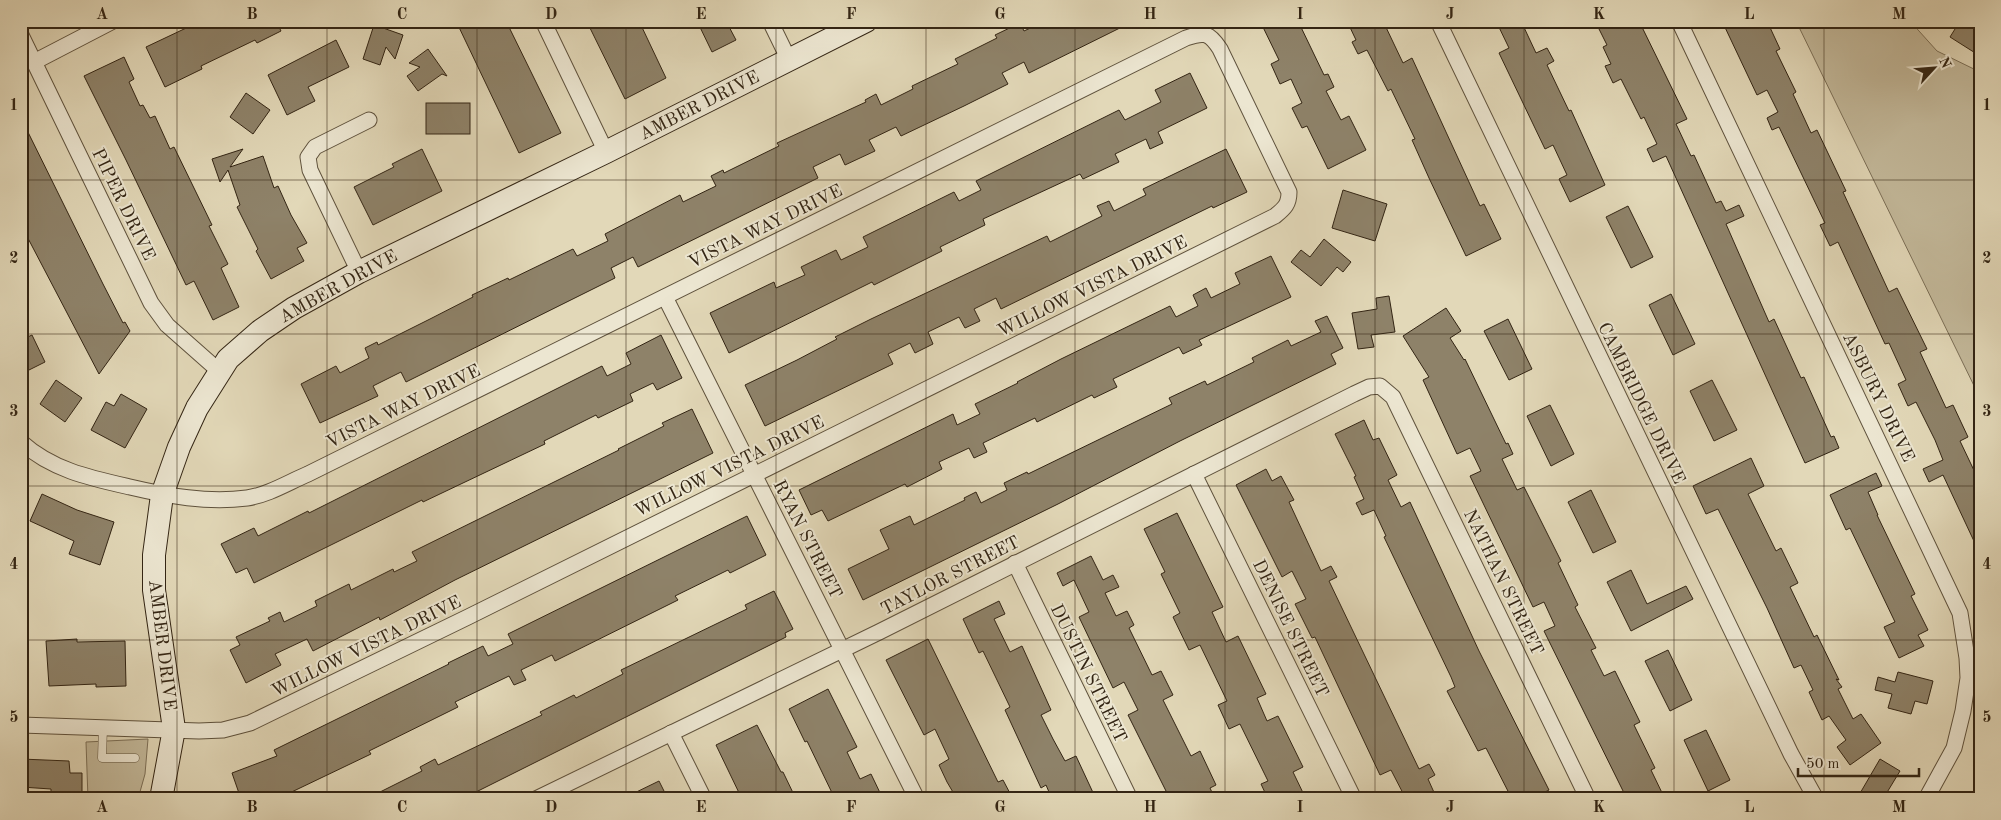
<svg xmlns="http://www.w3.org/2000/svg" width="2001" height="820" viewBox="0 0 2001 820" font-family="'Old Standard TT',serif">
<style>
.green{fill:#c4ba9c;stroke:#7c7058}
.building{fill:#8e8269;stroke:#332514}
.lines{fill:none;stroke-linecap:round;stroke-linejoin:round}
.lane-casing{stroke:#5f523d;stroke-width:9}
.street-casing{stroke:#5f523d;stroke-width:17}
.secondary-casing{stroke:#332514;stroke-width:24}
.lane{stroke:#ece6d1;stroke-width:8}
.street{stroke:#ece6d1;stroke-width:15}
.secondary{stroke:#ece6d1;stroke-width:22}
.grid{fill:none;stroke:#332514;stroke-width:1;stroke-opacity:0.55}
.labels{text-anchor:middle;stroke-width:4;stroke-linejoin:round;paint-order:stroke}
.street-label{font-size:18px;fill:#332514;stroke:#ece6d1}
.neatline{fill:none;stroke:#332514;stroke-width:2}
.grid-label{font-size:16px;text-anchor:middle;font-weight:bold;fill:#332514}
</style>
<rect width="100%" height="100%" fill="#e2d8b8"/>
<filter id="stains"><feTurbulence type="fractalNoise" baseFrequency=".004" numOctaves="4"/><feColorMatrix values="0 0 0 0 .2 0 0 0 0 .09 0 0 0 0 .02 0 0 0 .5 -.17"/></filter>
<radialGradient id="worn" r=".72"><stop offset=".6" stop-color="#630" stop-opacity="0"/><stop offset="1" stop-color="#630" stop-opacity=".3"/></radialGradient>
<g class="green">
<polygon points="1796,21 1910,21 1937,51 1980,72 1980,398"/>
<polygon points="148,739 145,774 138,799 88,799 86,742"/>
</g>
<g class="building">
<polygon points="201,21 276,21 281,31 257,43 255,40 201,66 202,69 165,87 146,47"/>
<polygon points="456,21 506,21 561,133 519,153"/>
<polygon points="599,21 639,21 666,78 625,99 589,26"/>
<polygon points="697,21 726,21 736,40 712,52"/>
<polygon points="1045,21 1134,21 1029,73 1024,62 1002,73 1008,84 964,106 901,136 896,127 869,140 875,151 845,165 840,154 813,167 818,178 638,267 633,257 611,268 615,278 406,382 401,372 373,386 378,396 320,423 301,384 336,366 340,373 369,358 365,348 377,342 378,345 430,319 473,297 472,295 508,278 509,280 573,249 577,256 608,241 605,234 680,195 683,202 716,186 711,176 723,170 724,173 779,146 777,143 866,102 865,100 876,94 881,105 913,89 912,86 958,64 955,59 997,38 995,35 1020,23 1024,31"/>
<polygon points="1260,21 1298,21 1324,75 1328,74 1334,87 1326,91 1341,120 1349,116 1366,150 1328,169 1307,126 1302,128 1292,108 1302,103 1291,79 1280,84 1271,64 1279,60"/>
<polygon points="1347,21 1383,21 1403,63 1412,58 1480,206 1484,204 1501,239 1466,256 1429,178 1412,140 1415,139 1391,89 1388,91 1367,50 1358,54 1352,42 1356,40"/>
<polygon points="1496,21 1521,21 1536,53 1547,48 1554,61 1547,65 1569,111 1571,110 1605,185 1570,202 1559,179 1567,175 1553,145 1545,149 1499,53 1509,48"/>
<polygon points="1595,21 1639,21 1687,119 1676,124 1691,156 1694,155 1716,203 1721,201 1726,211 1739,205 1744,216 1726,224 1769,322 1774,319 1801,378 1804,377 1831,437 1834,436 1839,448 1805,463 1666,156 1653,162 1647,149 1657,144 1644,117 1641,119 1621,79 1613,83 1605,66 1611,64 1603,47 1607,45"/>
<polygon points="1722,21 1767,21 1780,49 1776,51 1796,92 1793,94 1811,133 1817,130 1846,191 1843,192 1889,292 1897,288 1927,349 1920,352 1946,408 1953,405 1968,437 1960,441 1980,483 1980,554 1943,475 1929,482 1923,469 1943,460 1935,440 1916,402 1908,406 1898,384 1906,380 1889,343 1885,344 1838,242 1830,246 1820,225 1825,223 1779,127 1772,130 1767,118 1778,112 1767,90 1757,95"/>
<polygon points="1960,21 1980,21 1980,56 1950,37"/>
<polygon points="369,23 403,35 395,59 386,47 380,65 363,59 373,28"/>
<polygon points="336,40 349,67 308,87 315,101 287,115 268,75"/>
<polygon points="428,49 447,76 442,74 418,91 407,76 420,67 409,63"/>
<polygon points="124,57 134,79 129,82 140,106 143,105 150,118 155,116 170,149 174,147 212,225 209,226 228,264 221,268 239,307 213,320 194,281 186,285 126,160 84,76"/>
<polygon points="1190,73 1207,108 1158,132 1163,143 1150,149 1146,139 1115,154 1119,162 1083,179 1080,174 983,219 985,225 940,247 942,251 874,285 872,282 729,353 710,313 774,282 776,288 805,275 801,267 836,250 841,260 868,247 863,237 954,192 959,201 981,190 976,181 1119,110 1125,120 1161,102 1155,90"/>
<polygon points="246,93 270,110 253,134 230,117"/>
<rect x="426" y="103" width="44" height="31"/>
<polygon points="21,118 103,284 123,323 125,322 130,331 99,374 21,225"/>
<polygon points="243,149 230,167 263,156 274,188 278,186 291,215 307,243 297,248 304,261 271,279 256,251 258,249 237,207 240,205 228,170 220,182 212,159"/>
<polygon points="422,149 442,191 373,225 354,187 394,167 392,164"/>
<polygon points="1226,149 1247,192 1213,208 1212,206 1001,309 996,298 974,309 980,321 965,328 959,317 928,332 933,344 915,353 910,343 888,354 893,364 765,426 745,385 797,360 837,339 835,337 871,319 1047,236 1050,242 1102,216 1097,206 1109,201 1114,211 1146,195 1143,189"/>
<polygon points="1343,190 1387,204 1375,241 1332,228"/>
<polygon points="1628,206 1653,257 1631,268 1606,217"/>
<polygon points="1324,239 1351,262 1343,272 1337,267 1321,286 1291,262 1301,250 1310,257"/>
<polygon points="1271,256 1291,297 1199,340 1202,345 1183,354 1179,347 1113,379 1117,387 1094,398 1092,395 1037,422 1035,418 983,443 987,452 974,458 969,448 939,462 942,469 907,487 905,484 828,521 822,510 811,515 799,490 953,414 957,425 980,414 975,404 1018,383 1017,382 1061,359 1170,306 1176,317 1198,306 1193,295 1206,288 1211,298 1240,284 1235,273"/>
<polygon points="1671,294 1695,344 1673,355 1649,305"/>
<polygon points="1389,296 1395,332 1371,335 1374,347 1358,349 1352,313 1377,309 1376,298"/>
<polygon points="1446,308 1461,331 1450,338 1464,360 1465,359 1506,444 1508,443 1513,454 1502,459 1517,490 1524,487 1561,561 1558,563 1578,605 1575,607 1596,648 1591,650 1604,676 1615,671 1640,722 1634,725 1655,768 1651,770 1665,799 1627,799 1544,631 1555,626 1544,602 1533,607 1470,476 1481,471 1470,448 1457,454 1423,380 1429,377 1403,336"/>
<polygon points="1327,316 1343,348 1331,354 1336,364 1180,441 1058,504 863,600 848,569 889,549 880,530 910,516 914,525 965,500 964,498 976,492 981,503 1007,490 1004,483 1027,472 1028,474 1172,404 1169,398 1205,381 1207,385 1254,362 1252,358 1288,340 1291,346 1321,332 1315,321"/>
<polygon points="1508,319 1532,369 1509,380 1484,331"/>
<polygon points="32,335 45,362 21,374 21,340"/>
<polygon points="661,335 682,378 657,390 653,383 630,394 633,401 598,418 596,415 544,441 545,444 423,502 422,500 254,583 247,568 236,573 221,544 254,528 258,536 308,511 309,513 602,366 607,376 631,364 626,353"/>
<polygon points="56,380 82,398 65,422 40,404"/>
<polygon points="1712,380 1737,430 1714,441 1690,391"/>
<polygon points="121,394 147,409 125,448 91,430 106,402 114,406"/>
<polygon points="1550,405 1574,454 1551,466 1527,416"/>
<polygon points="692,409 713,453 455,580 380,620 379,617 313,651 307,639 275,654 281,665 246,683 230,650 240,645 236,637 270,621 268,618 280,612 284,622 317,606 315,601 349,584 351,590 393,569 394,572 417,561 412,552 619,450 618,449 664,426 662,423"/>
<polygon points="1364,420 1373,440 1379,438 1397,475 1388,480 1401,507 1410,502 1479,651 1549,790 1539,795 1541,799 1512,799 1486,748 1478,751 1447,691 1455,687 1451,677 1384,537 1386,536 1374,510 1362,515 1356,503 1364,499 1354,477 1356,476 1335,434"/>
<polygon points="1751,458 1764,486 1748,494 1776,551 1781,548 1798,583 1790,587 1814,637 1817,635 1839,680 1836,679 1842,687 1838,689 1853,719 1861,714 1881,743 1850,765 1837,747 1846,740 1829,716 1822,720 1809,692 1813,690 1801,665 1794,668 1767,608 1718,509 1706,514 1693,486"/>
<polygon points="1266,469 1272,481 1281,476 1294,500 1289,502 1321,571 1331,566 1337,577 1329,581 1419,769 1429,764 1435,775 1428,779 1437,799 1406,799 1391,770 1380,775 1315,637 1312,638 1295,604 1306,599 1292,571 1282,577 1236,485"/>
<polygon points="1876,473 1882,486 1868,492 1878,515 1877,515 1915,594 1911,596 1928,630 1918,635 1924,646 1899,658 1884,627 1895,622 1850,528 1846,530 1830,495"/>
<polygon points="1591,490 1616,542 1593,553 1568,502"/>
<polygon points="42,494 77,510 114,522 100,565 69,554 74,541 30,521"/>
<polygon points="1177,513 1223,607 1212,612 1226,642 1238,636 1266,694 1257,698 1267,721 1278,716 1303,767 1293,772 1306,799 1268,799 1261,784 1268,781 1240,724 1229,729 1218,705 1227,701 1200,645 1189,650 1173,617 1180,613 1161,574 1165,572 1144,529"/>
<polygon points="747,516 766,555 730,573 728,570 675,596 678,600 555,661 552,655 521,670 526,680 514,685 509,676 455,702 458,707 369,751 371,754 277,799 241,799 232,773 277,756 274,750 449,664 448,663 483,646 488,656 513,644 508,634"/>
<polygon points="1091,556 1103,580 1113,575 1119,587 1105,593 1116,616 1127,611 1134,625 1129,628 1152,675 1161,671 1173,695 1163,700 1191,756 1200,751 1216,785 1210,788 1215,799 1170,799 1128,715 1138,710 1124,682 1113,688 1079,617 1089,612 1074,580 1063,586 1057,573"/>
<polygon points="1631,570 1647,604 1686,586 1693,599 1631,631 1607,582"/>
<polygon points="774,591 793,629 785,633 786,637 462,799 449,799 447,793 435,799 366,799 422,771 420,767 435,759 438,765 542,715 540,712 574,695 576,698 623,674 621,670 747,609 745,605"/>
<polygon points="999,601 1005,614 994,619 1010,652 1022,646 1051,710 1041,715 1053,739 1065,761 1076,756 1096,799 1052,799 1046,785 1041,788 1005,710 1010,707 983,651 979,653 963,619"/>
<polygon points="77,639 77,642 125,641 126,686 96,687 96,684 49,686 46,641"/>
<polygon points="928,639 998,782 1003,780 1013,799 957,799 947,782 939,765 949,759 935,729 924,735 886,660"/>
<polygon points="1668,650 1692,700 1670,711 1645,661"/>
<polygon points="1898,672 1933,681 1927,704 1915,701 1911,714 1888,708 1892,694 1875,690 1878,677 1895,682"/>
<polygon points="828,689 857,747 847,752 860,779 871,774 883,799 835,799 807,741 805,742 789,709"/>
<polygon points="757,725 781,772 783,772 796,799 742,799 716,745"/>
<polygon points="1706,730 1730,780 1708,791 1684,740"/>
<polygon points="21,759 69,761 70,773 82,773 82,799 51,799 51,789 21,787"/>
<polygon points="1880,759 1900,771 1883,799 1866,799 1859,795"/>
<polygon points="659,781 668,799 622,799"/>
</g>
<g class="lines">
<g class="lane-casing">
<polyline id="lane" points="103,727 102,758 135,758"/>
</g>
<g class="street-casing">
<g id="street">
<polyline points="543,21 606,152"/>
<polyline points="770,21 789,60"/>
<polyline points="1438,21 1791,754 1816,799"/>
<polyline points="1679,21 1960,613 1967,658 1968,678 1963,711 1954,748 1926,799"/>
<polyline points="21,35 151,303 167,325 219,371"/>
<polyline points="34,62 113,21"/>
<polyline points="359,272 310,170 308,157 315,147 369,120"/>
<polyline points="665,297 917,799"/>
<path d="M21 442C52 470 90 478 130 487 168 496 207 503 247 498 268 495 289 482 308 474L1186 38C1204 32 1209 32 1220 49L1289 192C1289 204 1285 208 1275 216L468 617 250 723 223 730 199 731 21 725"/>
<polyline points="1194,474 1354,799"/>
<polyline points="1015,563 1130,799"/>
<polyline points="671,733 704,799"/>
<polyline points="536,799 879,632 1354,394 1369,387 1380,386 1393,397 1588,799"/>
</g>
</g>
<g class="secondary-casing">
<polyline id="secondary" points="161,799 174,729 154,590 154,555 162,495 179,447 197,408 228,359 260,331 294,308 359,272 606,152 866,21"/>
</g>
<use href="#lane" class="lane"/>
<use href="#street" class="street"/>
<use href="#secondary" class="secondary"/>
</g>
<path class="grid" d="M177 21V799M327 21V799M477 21V799M626 21V799M776 21V799M926 21V799M1075 21V799M1225 21V799M1375 21V799M1524 21V799M1674 21V799M1824 21V799M21 180H1980M21 334H1980M21 486H1980M21 640H1980"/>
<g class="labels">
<g class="street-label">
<text transform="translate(699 105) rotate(-27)" y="6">AMBER DRIVE</text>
<text transform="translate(124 204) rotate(64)" y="6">PIPER DRIVE</text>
<text transform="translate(765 226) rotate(-26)" y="6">VISTA WAY DRIVE</text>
<text transform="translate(338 286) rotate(-29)" y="6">AMBER DRIVE</text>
<text transform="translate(1092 286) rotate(-26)" y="6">WILLOW VISTA DRIVE</text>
<text transform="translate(1879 397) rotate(64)" y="6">ASBURY DRIVE</text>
<text transform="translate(1642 403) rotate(64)" y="6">CAMBRIDGE DRIVE</text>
<text transform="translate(403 406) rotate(-26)" y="6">VISTA WAY DRIVE</text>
<text transform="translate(729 466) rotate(-26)" y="6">WILLOW VISTA DRIVE</text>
<text transform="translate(808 539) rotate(63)" y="6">RYAN STREET</text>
<text transform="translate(950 575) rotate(-27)" y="6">TAYLOR STREET</text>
<text transform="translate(1504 582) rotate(64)" y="6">NATHAN STREET</text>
<text transform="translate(1291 628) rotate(64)" y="6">DENISE STREET</text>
<text transform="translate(163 645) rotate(83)" y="6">AMBER DRIVE</text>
<text transform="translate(366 646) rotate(-26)" y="6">WILLOW VISTA DRIVE</text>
<text transform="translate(1089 673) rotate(64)" y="6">DUSTIN STREET</text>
</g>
</g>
<rect width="2001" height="820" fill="none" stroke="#e2d8b8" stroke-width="55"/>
<g transform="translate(1934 68) rotate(64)" stroke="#ece6d1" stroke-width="4" paint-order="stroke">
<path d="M0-4L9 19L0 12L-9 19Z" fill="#332514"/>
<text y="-8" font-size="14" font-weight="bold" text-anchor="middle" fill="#332514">N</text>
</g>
<path d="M1798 768v8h121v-8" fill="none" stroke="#332514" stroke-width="2.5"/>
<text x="1806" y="768" font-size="15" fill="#332514" stroke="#ece6d1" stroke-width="4" paint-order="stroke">50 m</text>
<rect x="28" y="28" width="1946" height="764" class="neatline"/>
<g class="grid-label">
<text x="102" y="19">A</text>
<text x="252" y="19">B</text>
<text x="402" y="19">C</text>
<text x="551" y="19">D</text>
<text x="701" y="19">E</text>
<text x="851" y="19">F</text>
<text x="1000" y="19">G</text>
<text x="1150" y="19">H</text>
<text x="1300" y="19">I</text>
<text x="1450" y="19">J</text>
<text x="1599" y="19">K</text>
<text x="1749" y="19">L</text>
<text x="1899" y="19">M</text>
<text x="14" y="110">1</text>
<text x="1987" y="110">1</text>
<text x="14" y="263">2</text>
<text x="1987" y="263">2</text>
<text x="14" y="416">3</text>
<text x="1987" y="416">3</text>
<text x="14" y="569">4</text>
<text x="1987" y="569">4</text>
<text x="14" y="722">5</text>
<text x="1987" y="722">5</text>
<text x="102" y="812">A</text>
<text x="252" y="812">B</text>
<text x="402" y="812">C</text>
<text x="551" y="812">D</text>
<text x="701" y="812">E</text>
<text x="851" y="812">F</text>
<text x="1000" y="812">G</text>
<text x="1150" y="812">H</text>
<text x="1300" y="812">I</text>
<text x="1450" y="812">J</text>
<text x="1599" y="812">K</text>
<text x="1749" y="812">L</text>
<text x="1899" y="812">M</text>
</g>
<rect width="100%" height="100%" filter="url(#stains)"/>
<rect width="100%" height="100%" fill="url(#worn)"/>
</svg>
